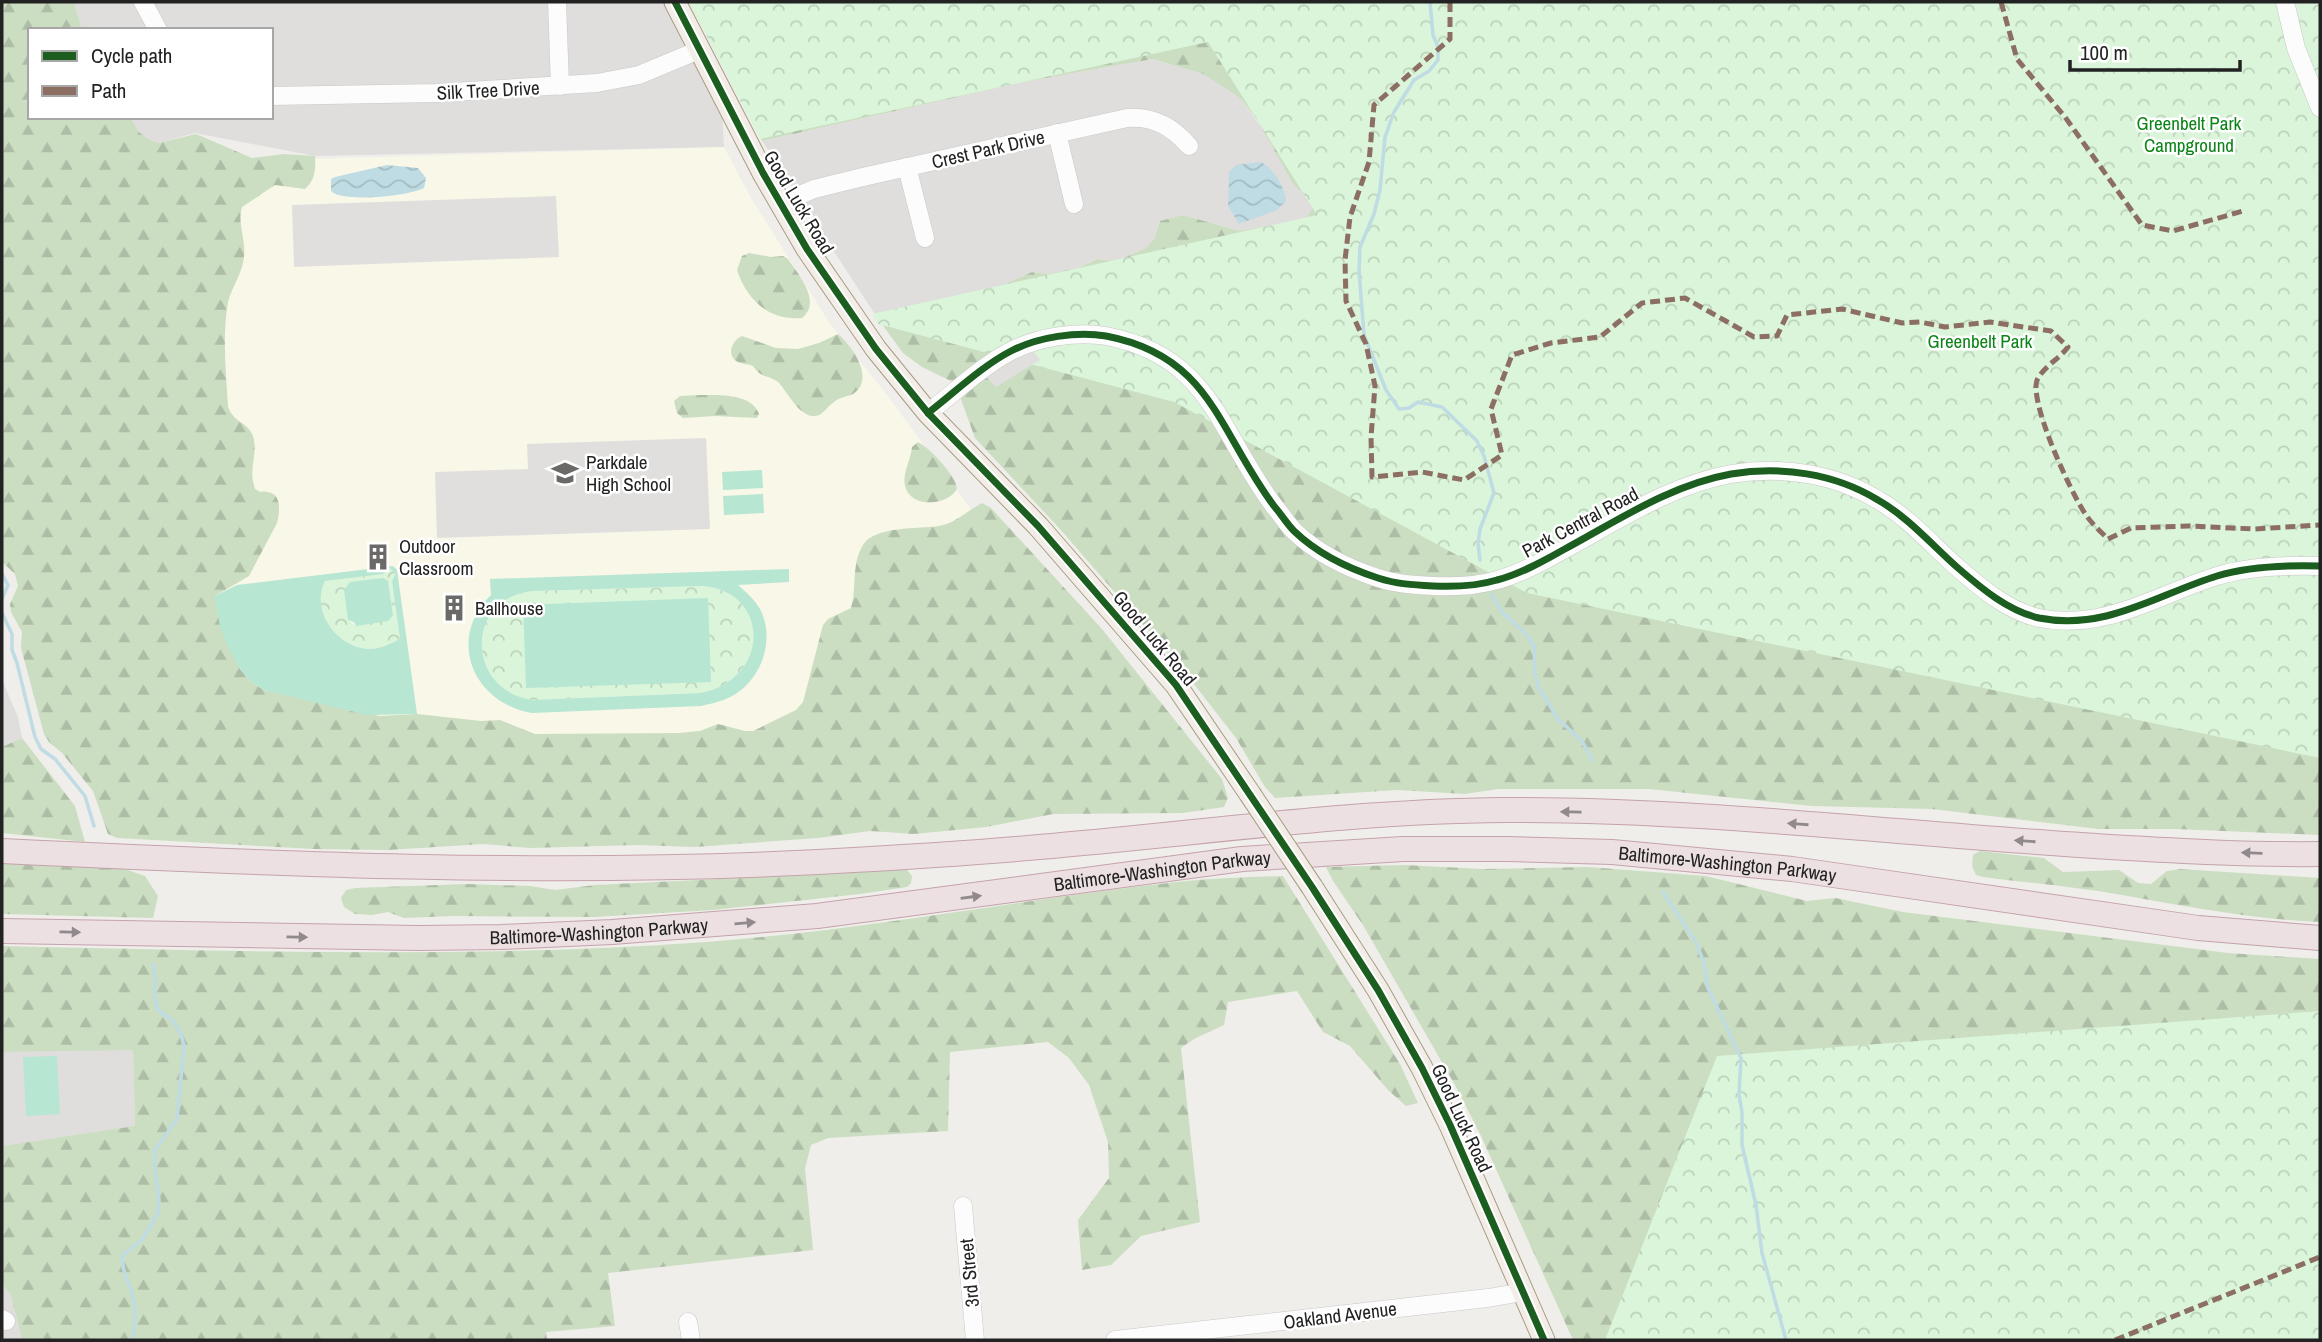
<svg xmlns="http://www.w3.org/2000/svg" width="2322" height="1342" viewBox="0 0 2322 1342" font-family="'Archivo Narrow',sans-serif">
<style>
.residential{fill:#dfdedc}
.education{fill:#f8f7e8}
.forest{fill:url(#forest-firs)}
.park{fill:url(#park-crowns);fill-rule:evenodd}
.pitch{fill:#b7e6d2;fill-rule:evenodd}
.parking{fill:#e0dfde}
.water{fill:url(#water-waves)}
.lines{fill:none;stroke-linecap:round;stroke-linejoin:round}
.stream{stroke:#bfdbe3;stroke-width:3.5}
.minor-casing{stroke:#c9c8c7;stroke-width:19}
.major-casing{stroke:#a79c86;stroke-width:23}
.highway-casing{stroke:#c5a2ac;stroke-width:26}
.minor{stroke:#fdfcfc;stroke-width:18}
.major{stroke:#f3ede7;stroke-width:21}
.highway{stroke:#ece0e2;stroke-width:24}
.major-bridge-casing{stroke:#a79c86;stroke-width:23;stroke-linecap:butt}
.major-bridge{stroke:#f3ede7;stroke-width:21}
.quiet{stroke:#8d6e63;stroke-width:5;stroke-dasharray:10 5;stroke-linecap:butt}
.cycleway-casing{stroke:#fff;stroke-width:11}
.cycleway{stroke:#1b5e20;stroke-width:7}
.oneway{fill:#918a8c}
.labels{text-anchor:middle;stroke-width:5;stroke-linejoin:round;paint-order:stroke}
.street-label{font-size:19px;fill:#222;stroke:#fff}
.park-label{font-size:19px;fill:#0c8416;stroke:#fff}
.poi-label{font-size:19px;fill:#222;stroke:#fff;text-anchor:start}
</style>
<defs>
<pattern id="forest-firs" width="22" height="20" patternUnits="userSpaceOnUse" patternTransform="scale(1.75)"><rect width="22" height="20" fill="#cbdec1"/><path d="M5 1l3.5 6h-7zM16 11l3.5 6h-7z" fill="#aebea6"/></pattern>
<pattern id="park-crowns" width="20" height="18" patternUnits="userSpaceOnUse" patternTransform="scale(1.75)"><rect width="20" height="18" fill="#daf5da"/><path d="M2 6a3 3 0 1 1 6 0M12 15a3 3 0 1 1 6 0" fill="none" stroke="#bbd2bb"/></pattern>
<pattern id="water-waves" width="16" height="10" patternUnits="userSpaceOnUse" patternTransform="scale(1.75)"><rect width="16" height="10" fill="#bfdbe3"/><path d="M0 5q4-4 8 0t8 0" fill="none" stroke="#a4bcc2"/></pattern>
</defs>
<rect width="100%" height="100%" fill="#f0eeeb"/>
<g class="residential">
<polygon points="74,2 667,2 722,108 724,147 315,156 195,133 159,143 150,140 139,132 130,117 271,117 271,30 82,30"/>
<polygon points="1153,59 1203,74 1240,98 1310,194 1315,204 1310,215 1306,219 1239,231 1183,215 1160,221 1154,239 1146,248 1124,258 1113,261 1098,259 1078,268 1048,274 1032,272 1001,286 878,319 762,141 1023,82"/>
<polygon points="2,680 18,717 22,738 2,747"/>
<polygon points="70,1049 133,1050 135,1127 2,1146 2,1052"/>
<polygon points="2,1284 11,1295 22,1340 2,1340"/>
</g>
<polygon class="education" points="724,147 752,200 831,325 887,395 1001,550 837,736 201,754 170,163"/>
<g class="forest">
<path d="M2 2H74L82 30H30V117H130L139 132 150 140 159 143 196 134 252 158 284 154 315 156C316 170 315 180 305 189L275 185 242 207C237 223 246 239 244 256 243 273 232 286 228 302 222 336 226 372 228 406 233 424 251 422 254 440 257 459 248 468 255 489 266 495 255 490 267 492 282 493 280 512 277 523L249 576 215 596 240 669 251 682 264 690 380 716 417 714 481 721 500 720 535 734 679 733 700 731 718 724 745 731H753L796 710 803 702 823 625 828 619 851 608C857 589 851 564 863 545 874 526 919 529 939 526 956 523 967 511 982 503L991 508 1102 629 1222 779 1228 798 1224 807 1183 813 1053 814 986 827 914 834 870 831 818 838 695 847 638 845 530 848 483 844 388 850 314 849 117 838 108 834 93 791 62 753 49 742 44 734 21 648 22 632 11 612 10 604 18 586 15 574 2 562Z"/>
<polygon points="689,2 2320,2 2320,835 2175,829 2098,829 1932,809 1812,806 1649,789 1498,789 1465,794 1397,790 1275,798 1265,787 1236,738 1190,679 1060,529 975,438 955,383 922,367 903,353 878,319 1001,286 1032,272 1048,274 1078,268 1098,259 1113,261 1124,258 1146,248 1154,239 1160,221 1183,215 1239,231 1306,219 1315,204 1310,194 1299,190 1292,182 1258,121 1240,98 1203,74 1153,59 1023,82 762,141"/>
<path d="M749 253 771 257 783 256 788 259C799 275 822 302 802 318 769 321 747 300 737 270L742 256Z"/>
<path d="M838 334C852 346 876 379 853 394 847 397 840 397 834 402 825 408 821 420 808 415 795 409 788 393 779 383 771 375 761 379 753 366 748 364 741 364 736 361 726 353 733 340 742 336L776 348 798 349 819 343Z"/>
<path d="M700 395C718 395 752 393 759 414L757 418 715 416 683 418 677 413 674 401 680 396Z"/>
<path d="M918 442C930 448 957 477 957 489 947 506 911 509 905 486 902 474 911 459 912 447Z"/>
<polygon points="22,738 75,806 85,842 2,833 2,747"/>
<path d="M1980 851 2044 858 2063 872 2119 870 2138 883 2151 884 2167 871 2180 869 2320 878V922C2253 919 2188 907 2122 895 2076 887 2029 883 1983 877L1976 875 1972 866 1973 855Z"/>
<polygon points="2,863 125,869 145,876 158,896 153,918 2,914"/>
<polygon points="1404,865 1483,869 1588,867 1706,876 1807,901 1835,898 1903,912 2228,953 2320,959 2320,1340 1573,1340 1481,1136 1455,1085 1363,925 1333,881 1326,867"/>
<polygon points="899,870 907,870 912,876 911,883 907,887 860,894 713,910 594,917 452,916 404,918 388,912 372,915 355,914 344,907 341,898 346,890 355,888 466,884 530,886 555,890 595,885"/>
<path d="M1283 876 1400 1064 1418 1103 1406 1106 1388 1090 1350 1046 1323 1032 1297 991 1228 1002 1224 1025 1194 1039 1181 1048 1200 1222 1141 1236 1111 1265 1082 1270 1078 1220 1109 1178 1108 1142 1089 1085 1069 1058 1048 1042 950 1052 948 1131 828 1138 811 1145 805 1169 813 1250 608 1273 615 1326 546 1332 547 1340H22L11 1295 2 1284V1146L135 1126 133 1050 2 1052V946C237 951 471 959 706 942 867 930 1026 898 1186 881 1218 878 1251 877 1283 876Z"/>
</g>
<g class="park">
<polygon points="689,2 2320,2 2320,758 1527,593 1174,402 878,324 872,314 1317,215 1208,42 760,139"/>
<path d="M392 569 396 573 392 581 400 639C391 644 380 649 369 649 337 648 310 611 325 581L383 574 386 570ZM385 580 388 582 393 615 356 626 348 620 347 589 349 586Z"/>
<path d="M702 586C771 591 771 680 700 693L532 700C465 689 465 598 533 591Z"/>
<polygon points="2320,1011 2320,1340 1605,1340 1717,1056"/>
</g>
<g class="pitch">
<polygon points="762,470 763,488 723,490 722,472"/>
<polygon points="763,494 764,513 724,515 723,496"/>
<path d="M393 566 397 570 417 714 367 715 264 690 251 682 240 669 228 646 220 627 215 596 237 585ZM389 568 396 573 392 581 400 639C390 644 380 649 369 649 337 648 310 611 325 581L383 574Z"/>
<path d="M789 569V582L738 585C746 592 755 600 760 609 775 638 763 675 737 693 727 700 714 703 701 706L532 713C473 703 446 639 491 595L490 579ZM702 586C771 591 771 680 700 693L532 700C465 689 465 598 533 591Z"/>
<polygon points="383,578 388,581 393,615 388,621 356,626 354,622 348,620 344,590 350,582"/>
<polygon points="708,598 711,682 526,688 523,605"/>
<polygon points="57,1056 60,1114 26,1116 23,1057"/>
</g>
<g class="parking">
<polygon points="556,196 559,257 294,267 292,205"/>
<polygon points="1028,344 1040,360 996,387 981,372"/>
<polygon points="706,438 710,529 437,538 435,472 528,469 527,444"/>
</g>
<g class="water">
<path d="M1260 162C1273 167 1285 187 1286 201L1277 210 1239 224 1228 206 1229 172 1236 165Z"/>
<path d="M387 165 418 168 426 178 424 188C409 196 342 203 331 191V179L335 177Z"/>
</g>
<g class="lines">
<g class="stream">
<polyline points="1430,2 1433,35 1438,47 1438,60 1429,71 1414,80 1394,112 1385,137 1380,190 1374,214 1360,247 1359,271 1364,335 1386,390 1399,409 1409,408 1418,402 1442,407 1477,441 1484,456 1494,493 1480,529 1478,544 1480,560"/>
<polyline points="2,574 8,585 2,599"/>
<polyline points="1491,594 1502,612 1526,634 1534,646 1535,675 1539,688 1558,719 1582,741 1593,761"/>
<polyline points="2,613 12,634 12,650 17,663 35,737 41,749 55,759 85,796 94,826"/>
<polyline points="1663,892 1696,942 1704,963 1708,988 1741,1058 1739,1095 1742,1112 1742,1145 1756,1205 1762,1253 1786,1340"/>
<path d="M132 1340C136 1324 137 1310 132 1294 128 1279 121 1271 123 1255L142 1240 158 1213 159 1200 155 1170V1150L177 1119 184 1046C182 1036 179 1028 172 1020 166 1015 158 1013 156 1004 153 991 158 981 153 964"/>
</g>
<g class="minor-casing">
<g id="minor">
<polyline points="143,2 158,30"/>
<polyline points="557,2 560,86"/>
<polyline points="2285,2 2296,48 2320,108"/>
<polyline points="271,96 436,93 597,83 639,75 699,50"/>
<polyline points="1057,133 1074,204"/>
<polyline points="907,167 925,238"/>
<path d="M781 203 814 189 863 177 1127 118C1153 116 1172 126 1189 146"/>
<path d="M928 413C954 393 982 366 1011 351 1038 337 1077 331 1106 336 1211 356 1218 431 1274 506 1281 514 1287 524 1294 531 1318 554 1347 568 1378 578 1396 584 1414 585 1433 586 1454 587 1477 586 1497 580 1520 574 1542 562 1563 550 1617 521 1670 485 1731 474 1781 466 1834 473 1878 500 1908 517 1932 545 1958 568 1981 588 2008 611 2039 618 2106 631 2156 595 2217 576 2250 566 2286 565 2320 566"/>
<polyline points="963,1206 975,1340"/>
<polyline points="2,1319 6,1321"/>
<polyline points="688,1322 691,1340"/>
<polyline points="1115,1340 1488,1298 1523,1292"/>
</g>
</g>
<g class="major-casing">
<g id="major">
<polyline points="675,2 763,173 807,249 876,349 928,413 1038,526 1176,685 1250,794"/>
<polyline points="1312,887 1378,990 1422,1068 1450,1125 1544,1340"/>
</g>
</g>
<g class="highway-casing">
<g id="highway">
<path d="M2 851C274 864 546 876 818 862 892 858 966 854 1039 847 1195 834 1349 811 1505 810 1707 809 1909 835 2110 847 2180 851 2250 855 2320 854"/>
<path id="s1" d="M2 931 419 938 502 937 612 932 817 916 1242 859 1403 849H1507L1612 852 1792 869 2198 928 2320 938"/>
</g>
</g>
<use href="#minor" class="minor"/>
<use href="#major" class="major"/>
<use href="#highway" class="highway"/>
<g class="major-bridge-casing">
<polyline id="major-bridge" points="1250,794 1312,887"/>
</g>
<use href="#major-bridge" class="major-bridge"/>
<g class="quiet">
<path d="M1450 2V39L1374 105 1369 162 1350 217 1345 260 1346 301 1366 344 1375 386 1371 437 1372 477 1422 472 1464 480 1502 455 1491 409 1512 355 1551 343 1600 337 1642 303 1685 298 1754 337 1777 336 1787 315 1842 309 1902 323 1920 322 1945 327 1990 322 2051 331 2068 347C2060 358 2045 366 2038 378 2026 397 2072 495 2086 515 2092 524 2101 532 2108 539L2131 528 2189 526 2254 529 2320 525"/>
<polyline points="2001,2 2017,59 2065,117 2142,225 2173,231 2243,211"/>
<polyline points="2115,1340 2320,1257"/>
</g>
<g class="cycleway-casing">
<g id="cycleway">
<polyline points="675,2 763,173 807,249 876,349 928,413 1038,526 1176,685 1312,887 1378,990 1422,1068 1450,1125 1544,1340"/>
<path d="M928 413C954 393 982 366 1011 351 1038 337 1077 331 1106 336 1211 356 1218 431 1274 506 1281 514 1287 524 1294 531 1318 554 1347 568 1378 578 1396 584 1414 585 1433 586 1454 587 1477 586 1497 580 1520 574 1542 562 1563 550 1617 521 1670 485 1731 474 1781 466 1834 473 1878 500 1908 517 1932 545 1958 568 1981 588 2008 611 2039 618 2106 631 2156 595 2217 576 2250 566 2286 565 2320 566"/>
</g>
</g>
<use href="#cycleway" class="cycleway"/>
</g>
<defs><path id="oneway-solid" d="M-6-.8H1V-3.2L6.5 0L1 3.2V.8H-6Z" transform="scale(1.75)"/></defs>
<g class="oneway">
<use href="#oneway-solid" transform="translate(1571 812) rotate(-179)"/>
<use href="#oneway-solid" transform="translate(1798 824) rotate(-176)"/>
<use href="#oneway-solid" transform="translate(2025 841) rotate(-176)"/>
<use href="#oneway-solid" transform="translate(2252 853) rotate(-178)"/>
<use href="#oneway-solid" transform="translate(971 897) rotate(-8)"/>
<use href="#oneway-solid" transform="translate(745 923) rotate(-5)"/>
<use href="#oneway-solid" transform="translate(70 932) rotate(1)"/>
<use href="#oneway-solid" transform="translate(297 937) rotate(1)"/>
</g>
<defs>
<g id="school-bare" transform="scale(2.1)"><path d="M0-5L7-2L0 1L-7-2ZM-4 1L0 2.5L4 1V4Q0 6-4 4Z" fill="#6a6968" stroke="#fff" stroke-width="2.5" paint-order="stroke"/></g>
<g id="building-bare" transform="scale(2.1)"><path d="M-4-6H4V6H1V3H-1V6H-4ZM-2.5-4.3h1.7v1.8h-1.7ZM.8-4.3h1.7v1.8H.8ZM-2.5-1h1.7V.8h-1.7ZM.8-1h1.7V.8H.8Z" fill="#6a6968" stroke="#fff" stroke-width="2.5" paint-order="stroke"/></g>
</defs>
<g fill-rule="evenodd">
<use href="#school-bare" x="565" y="473"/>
<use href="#building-bare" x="378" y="557"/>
<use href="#building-bare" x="454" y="608"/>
</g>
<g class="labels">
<g class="street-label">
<text transform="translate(488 90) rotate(-3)" y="7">Silk Tree Drive</text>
<text transform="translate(988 149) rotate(-13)" y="7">Crest Park Drive</text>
<text transform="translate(799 202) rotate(59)" y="7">Good Luck Road</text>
<text transform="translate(1580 522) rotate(-28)" y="7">Park Central Road</text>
<text transform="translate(1155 638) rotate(50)" y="7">Good Luck Road</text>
<text dy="7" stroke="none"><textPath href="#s1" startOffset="1731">Baltimore-Washington Parkway</textPath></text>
<text dy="7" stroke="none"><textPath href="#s1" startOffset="1164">Baltimore-Washington Parkway</textPath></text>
<text dy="7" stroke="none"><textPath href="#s1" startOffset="597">Baltimore-Washington Parkway</textPath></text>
<text transform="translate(1462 1118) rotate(65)" y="7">Good Luck Road</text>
<text transform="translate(969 1273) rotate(-95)" y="7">3rd Street</text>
<text transform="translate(1340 1315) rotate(-7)" y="7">Oakland Avenue</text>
</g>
<g class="park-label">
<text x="2189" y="130">Greenbelt Park<tspan x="2189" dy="22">Campground</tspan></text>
<text x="1980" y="348">Greenbelt Park</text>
</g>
<g class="poi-label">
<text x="586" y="469">Parkdale<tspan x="586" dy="22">High School</tspan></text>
<text x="399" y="553">Outdoor<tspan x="399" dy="22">Classroom</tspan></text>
<text x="475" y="615">Ballhouse</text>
</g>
</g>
<rect width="2322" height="1342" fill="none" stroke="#222222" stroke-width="7"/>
<rect x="28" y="28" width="245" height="91" fill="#ffffff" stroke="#a7a7a7" stroke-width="2"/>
<rect x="42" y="51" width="35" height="10" fill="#1b5e20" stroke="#a7a7a7" stroke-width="2"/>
<text x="91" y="63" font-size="21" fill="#222222">Cycle path</text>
<rect x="42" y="86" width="35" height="10" fill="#8d6e63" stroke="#a7a7a7" stroke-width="2"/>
<text x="91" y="98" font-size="21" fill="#222222">Path</text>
<path d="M2070 60v10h170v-10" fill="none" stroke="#222222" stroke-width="3.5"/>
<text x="2080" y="60" font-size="21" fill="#222222" stroke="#ffffff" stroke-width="5" paint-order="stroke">100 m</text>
</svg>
